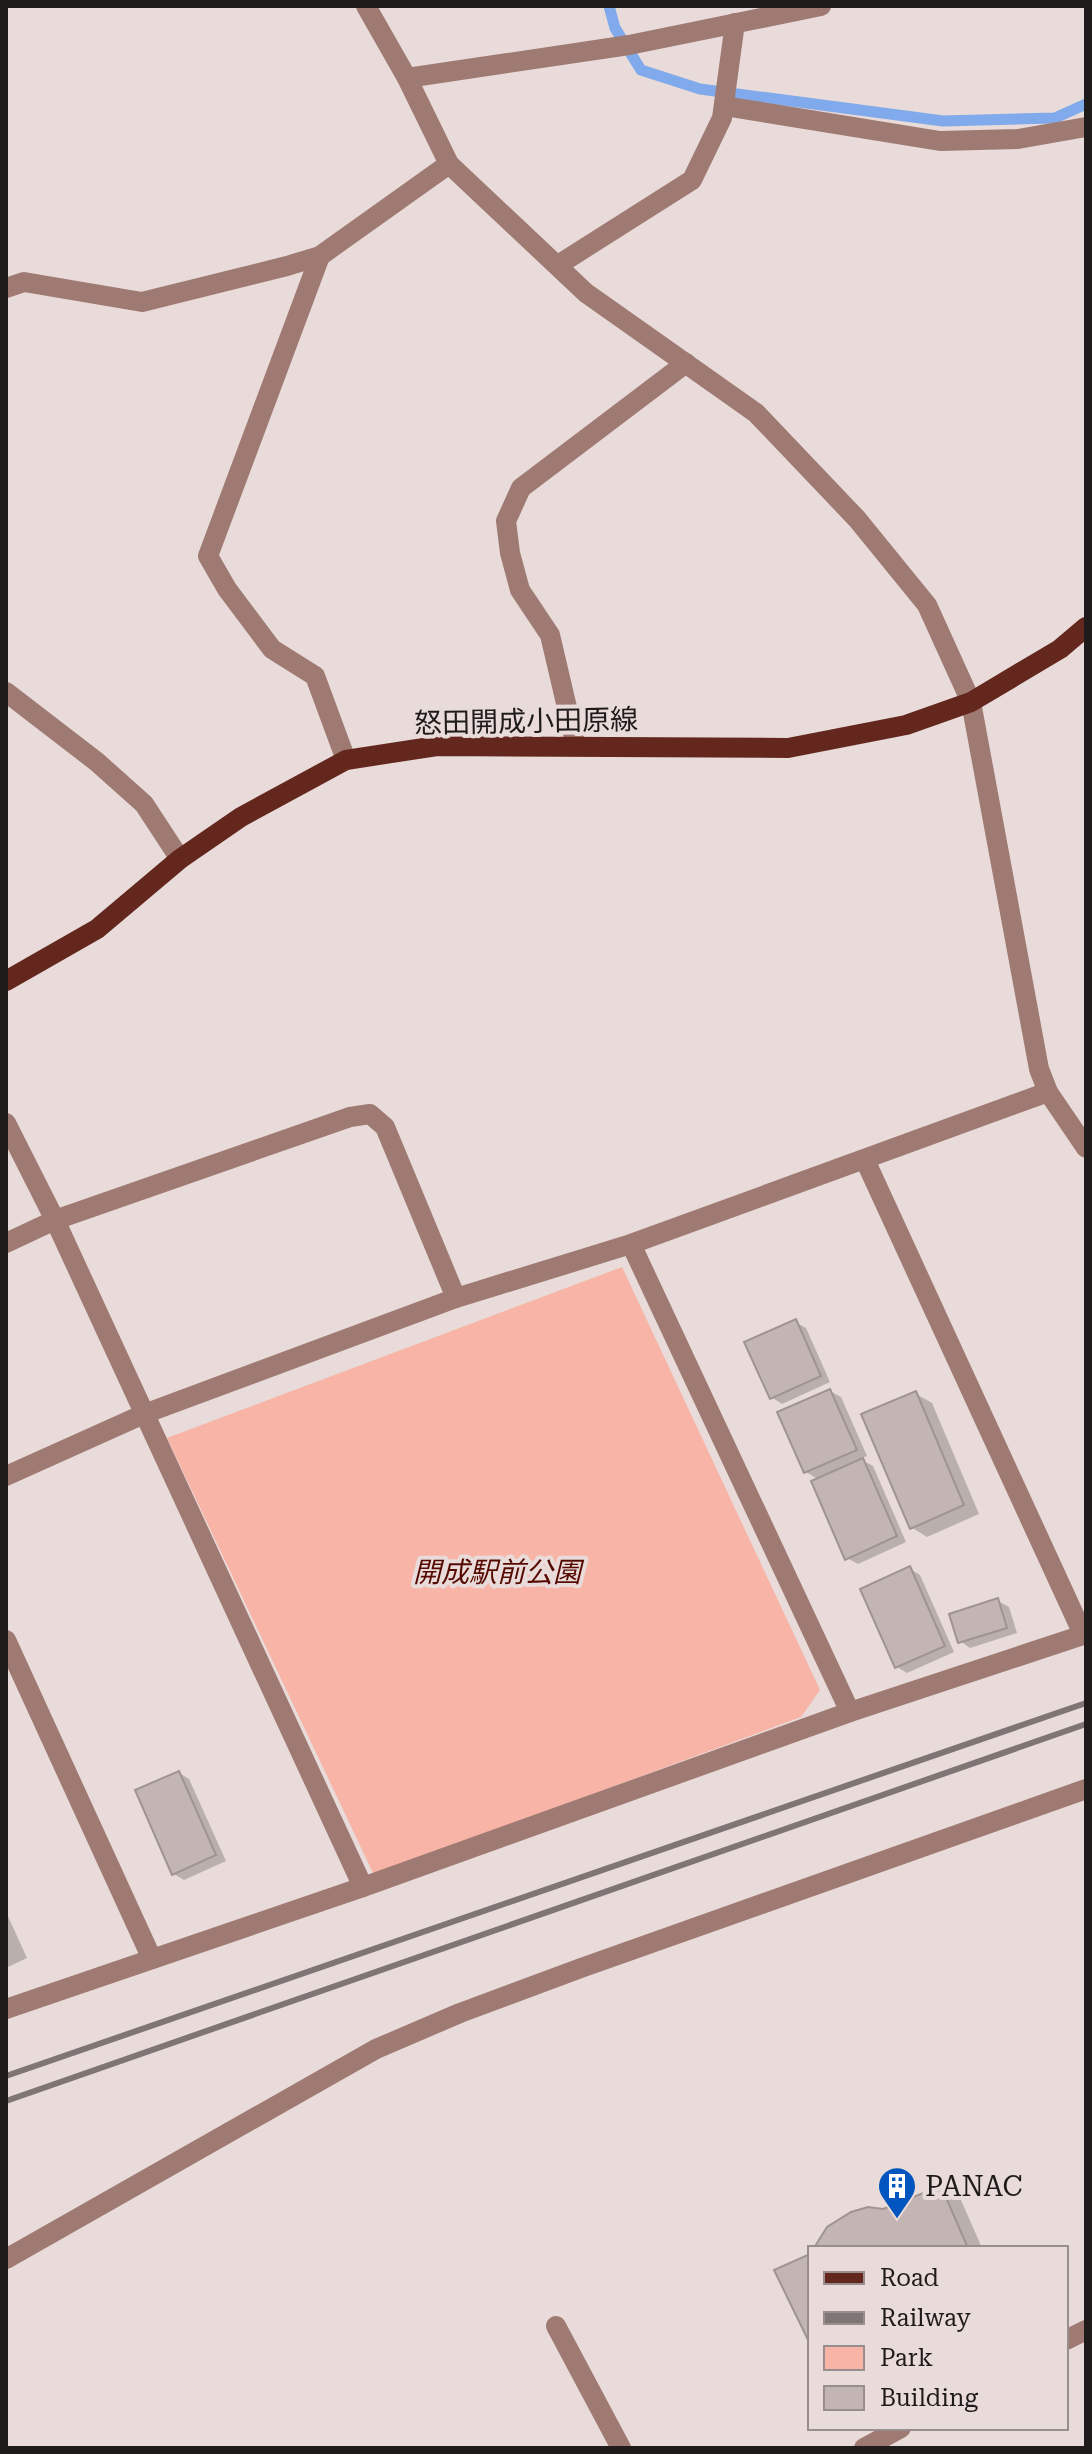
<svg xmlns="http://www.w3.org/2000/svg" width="1092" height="2454" viewBox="0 0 1092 2454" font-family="'Roboto Serif','Noto Sans JP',serif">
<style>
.green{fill:#f8b4a7}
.shadow{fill:#0003}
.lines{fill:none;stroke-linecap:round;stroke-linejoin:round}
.stream{stroke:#80aaeb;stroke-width:11}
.building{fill:#c2b5b3;stroke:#a09491;stroke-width:2}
.minor{stroke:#9f7a73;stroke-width:20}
.major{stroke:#63271d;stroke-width:20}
.rail{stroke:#7e7574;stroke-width:6}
.labels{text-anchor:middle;stroke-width:8;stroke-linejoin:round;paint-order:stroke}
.street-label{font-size:28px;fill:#201b1b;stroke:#e8dbd9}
.park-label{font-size:28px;font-style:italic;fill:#550901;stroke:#e8dbd9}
.poi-label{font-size:28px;fill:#201b1b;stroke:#e8dbd9;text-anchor:start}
</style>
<rect width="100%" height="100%" fill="#e8dbd9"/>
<polygon class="green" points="622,1267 820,1690 801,1717 374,1875 167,1438"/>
<g class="shadow">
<polygon points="795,1322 806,1328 830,1382 782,1404 771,1397"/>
<polygon points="830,1391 841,1397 867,1456 860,1459 873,1466 906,1542 858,1564 847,1558 819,1480 806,1472"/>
<polygon points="916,1394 932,1403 979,1514 927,1537 911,1527"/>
<polygon points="910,1569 920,1575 954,1652 907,1673 897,1667"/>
<polygon points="998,1601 1009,1607 1017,1633 970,1648 960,1641"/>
<polygon points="179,1773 189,1779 226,1861 184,1880 174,1874"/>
<polygon points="6,1912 27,1958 6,1968"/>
<polygon points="941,2188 961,2200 982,2248 817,2248 883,2212"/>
</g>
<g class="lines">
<polyline class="stream" points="609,6 615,28 641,70 700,89 943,121 1055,118 1086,104"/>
</g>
<g class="building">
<polygon points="796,1319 821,1376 770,1399 744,1342"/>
<polygon points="830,1389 857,1450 804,1473 777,1412"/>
<polygon points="916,1391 964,1505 910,1529 861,1414"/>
<polygon points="863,1458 897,1536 845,1560 811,1481"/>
<polygon points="910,1566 945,1646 895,1668 860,1589"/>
<polygon points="998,1598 1007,1628 958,1643 949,1614"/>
<polygon points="179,1771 216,1855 172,1875 135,1790"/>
<polygon points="941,2186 968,2248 814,2248 827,2227 851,2212 868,2207 883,2209"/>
<polygon points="810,2254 810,2344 774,2270"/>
</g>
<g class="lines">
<g class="minor">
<polyline points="366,6 407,78 449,164 586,293 756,413 857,519 927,605 971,702 1039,1069 1048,1092 1086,1148"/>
<polyline points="407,78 629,45 821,6"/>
<polyline points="724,106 940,141 1018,139 1086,127"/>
<polyline points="320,256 208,556 227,589 272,649 315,676 346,760"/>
<polyline points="558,265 692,180 722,118 735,23"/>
<polyline points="6,288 24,282 142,302 287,266 320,256 449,164"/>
<polyline points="6,692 97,762 144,804 180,859"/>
<polyline points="576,746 550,635 520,590 510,553 506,521 521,488 686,363"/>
<polyline points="6,1123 55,1220 363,1887"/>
<polyline points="865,1160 1083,1634"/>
<polyline points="6,1243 55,1220 350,1117 370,1114 385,1127 456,1298"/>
<polyline points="631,1244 850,1712"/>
<polyline points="6,1476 144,1414 456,1298 631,1244 1048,1092"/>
<polyline points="6,1640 152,1959"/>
<polyline points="6,2009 363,1887 850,1712 1086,1634"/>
<polyline points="6,2259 376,2049 460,2013 581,1968 1086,1789"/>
<polyline points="556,2326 621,2448"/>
<polyline points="1066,2340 1086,2330"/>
<polyline points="864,2448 901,2428"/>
</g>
<polyline class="major" points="6,981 97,929 180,859 241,817 346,760 437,746 788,748 906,725 971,702 1060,649 1086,627"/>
<g class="rail">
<polyline points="6,2076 1086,1703"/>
<polyline points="6,2101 1086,1724"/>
</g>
</g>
<defs>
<g id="building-pin" transform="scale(2)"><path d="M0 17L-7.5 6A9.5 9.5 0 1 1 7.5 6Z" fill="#0055be" stroke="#e8dbd9"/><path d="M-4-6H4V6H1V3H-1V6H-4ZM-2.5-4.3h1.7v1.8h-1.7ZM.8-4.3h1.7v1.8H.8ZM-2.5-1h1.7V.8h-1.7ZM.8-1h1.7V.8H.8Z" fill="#fff"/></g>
</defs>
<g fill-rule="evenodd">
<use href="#building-pin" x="897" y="2186"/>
</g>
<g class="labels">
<g class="street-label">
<text transform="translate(526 721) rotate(-1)" y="10">怒田開成小田原線</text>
</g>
<g class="park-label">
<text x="497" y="1582">開成駅前公園</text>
</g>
<g class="poi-label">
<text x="925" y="2196">PANAC</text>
</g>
</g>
<rect width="1092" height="2454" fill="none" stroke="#201b1b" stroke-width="16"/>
<rect x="808" y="2246" width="260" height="184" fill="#e8dbd9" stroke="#988e8d" stroke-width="2"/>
<rect x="824" y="2272" width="40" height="12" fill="#63271d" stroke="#988e8d" stroke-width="2"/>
<text x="880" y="2286" font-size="24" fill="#201b1b">Road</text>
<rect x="824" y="2312" width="40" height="12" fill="#7e7574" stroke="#988e8d" stroke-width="2"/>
<text x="880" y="2326" font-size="24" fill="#201b1b">Railway</text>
<rect x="824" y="2346" width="40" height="24" fill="#f8b4a7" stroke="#988e8d" stroke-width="2"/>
<text x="880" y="2366" font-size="24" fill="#201b1b">Park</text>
<rect x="824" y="2386" width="40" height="24" fill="#c2b5b3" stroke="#988e8d" stroke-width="2"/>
<text x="880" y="2406" font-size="24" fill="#201b1b">Building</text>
</svg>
